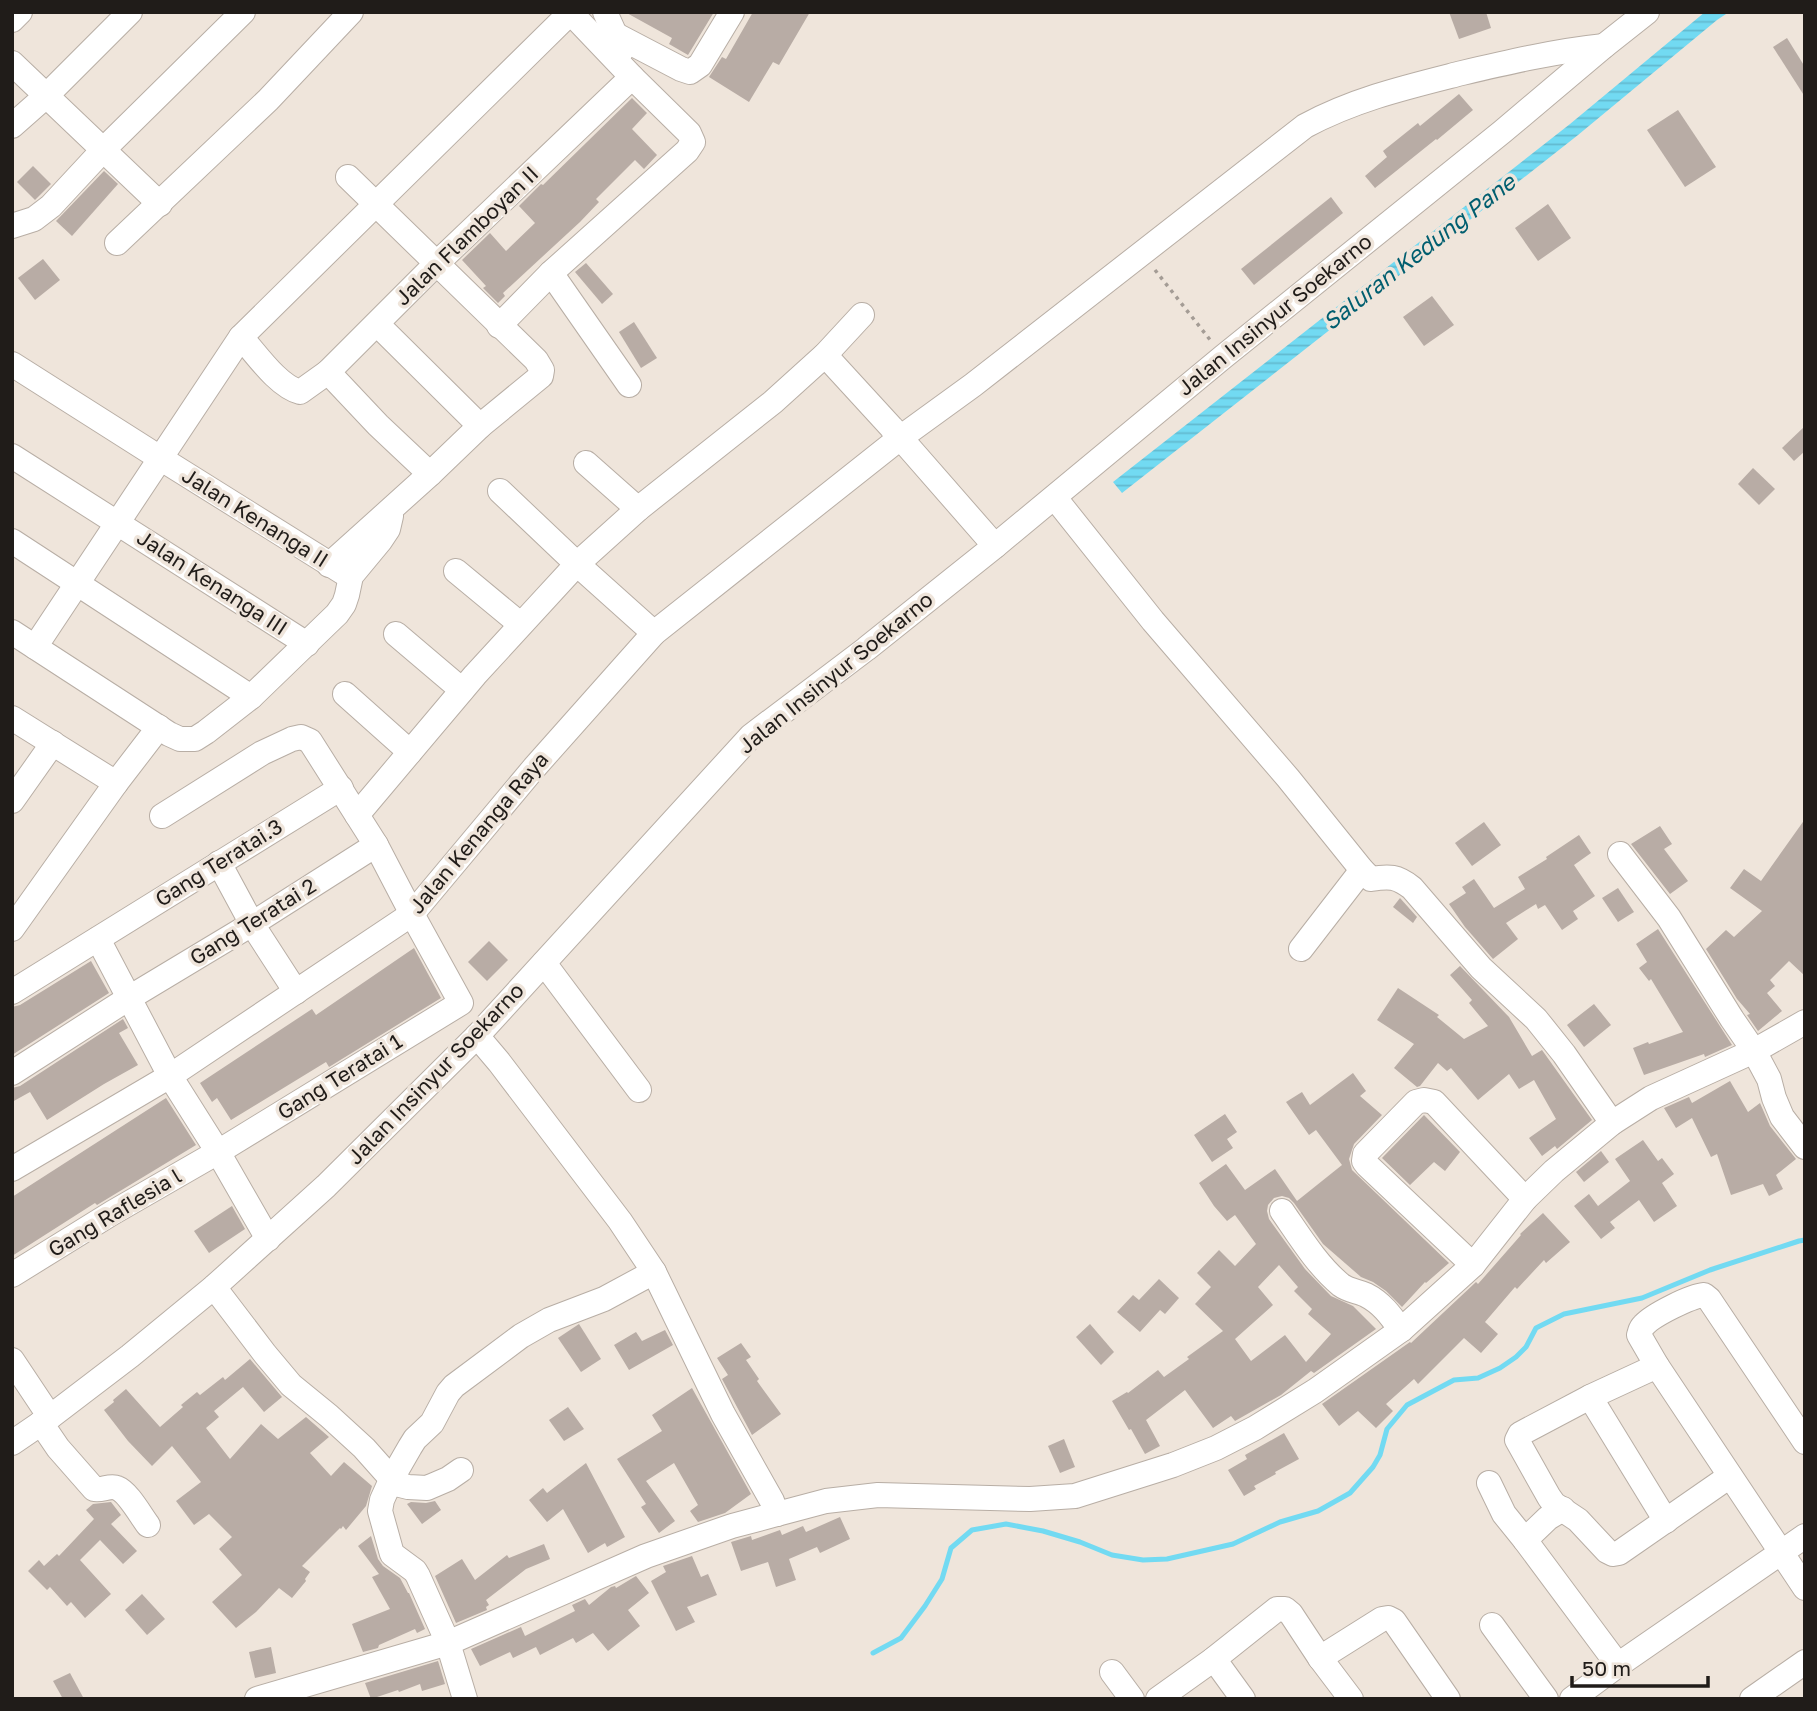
<svg xmlns="http://www.w3.org/2000/svg" width="1817" height="1711" viewBox="0 0 1817 1711" font-family="'Golos Text',sans-serif">
<style>
.water{fill:url(#water-rules)}
.lines{fill:none;stroke-linecap:round;stroke-linejoin:round}
.stream{stroke:#72daf2;stroke-width:5}
.building{fill:#b8aca5;fill-rule:evenodd}
.minor-casing{stroke:#b8aea5;stroke-width:26}
.path{stroke:#a49c95;stroke-width:3.5;stroke-dasharray:3.5 5;stroke-linecap:butt}
.minor{stroke:#fff;stroke-width:24}
.labels{text-anchor:middle;stroke-width:7;stroke-linejoin:round;paint-order:stroke}
.street-label{font-size:21px;fill:#201c19;stroke:#efe5db}
.water-label{font-size:23px;font-style:italic;fill:#005e6f;stroke:#efe5db}
</style>
<defs>
<pattern id="water-rules" width="6" height="5" patternUnits="userSpaceOnUse" patternTransform="scale(1.75)"><rect width="6" height="5" fill="#72daf2"/><path d="M0 2.5h6" fill="none" stroke="#62bacf"/></pattern>
</defs>
<rect width="100%" height="100%" fill="#efe5db"/>
<polygon class="water" points="1705,12 1729,12 1717,20 1578,135 1122,493 1113,482 1570,124"/>
<g class="lines">
<polyline class="stream" points="873,1653 901,1638 925,1606 942,1579 951,1548 972,1530 1006,1524 1043,1531 1080,1542 1112,1555 1143,1560 1167,1559 1233,1544 1280,1522 1318,1511 1350,1493 1373,1467 1380,1455 1387,1429 1407,1405 1454,1380 1478,1378 1500,1368 1516,1357 1526,1347 1536,1328 1564,1314 1642,1298 1710,1270 1799,1241 1805,1240"/>
</g>
<g class="building">
<polygon points="625,12 714,12 688,55 669,44 672,38"/>
<polygon points="753,12 810,12 779,65 773,62 749,102 709,77 722,57 726,59"/>
<polygon points="1449,12 1486,12 1491,28 1459,39"/>
<polygon points="1787,38 1805,67 1805,97 1773,47"/>
<polygon points="1459,94 1473,110 1437,140 1436,139 1375,188 1365,176 1387,157 1383,151 1418,123 1420,126"/>
<polygon points="632,98 647,113 632,129 657,155 644,169 635,160 596,199 599,202 580,222 503,293 505,296 498,303 483,288 486,286 462,260 490,233 506,251 535,223 519,206 541,184 543,185"/>
<polygon points="1678,110 1716,167 1685,187 1647,130"/>
<polygon points="33,166 51,184 35,200 17,182"/>
<polygon points="104,171 118,184 72,236 56,221"/>
<polygon points="1331,197 1343,213 1254,285 1241,269"/>
<polygon points="1548,204 1571,238 1538,261 1515,228"/>
<polygon points="43,259 60,280 35,300 18,278"/>
<polygon points="586,263 613,294 602,304 575,272"/>
<polygon points="1432,296 1454,325 1424,346 1403,317"/>
<polygon points="634,322 657,358 641,368 619,332"/>
<polygon points="1805,426 1805,451 1794,461 1782,448"/>
<polygon points="1753,468 1775,489 1759,505 1738,484"/>
<polygon points="1805,819 1805,976 1789,961 1770,980 1775,986 1767,993 1782,1011 1758,1031 1747,1015 1750,1014 1737,999 1706,949 1726,930 1734,937 1762,911 1730,888 1744,869 1761,881"/>
<polygon points="1484,822 1501,845 1472,866 1455,843"/>
<polygon points="1660,826 1672,844 1664,849 1688,881 1670,894 1631,844"/>
<polygon points="1579,835 1591,853 1574,865 1595,896 1573,911 1578,919 1562,930 1545,905 1538,909 1536,904 1506,923 1518,939 1493,959 1465,927 1449,904 1466,893 1462,887 1474,879 1494,908 1525,889 1518,877 1547,859 1546,857"/>
<polygon points="1618,888 1634,912 1618,922 1602,898"/>
<polygon points="1400,898 1417,917 1413,923 1393,907"/>
<polygon points="1658,929 1732,1045 1705,1057 1704,1054 1644,1075 1633,1048 1648,1042 1649,1044 1683,1032 1651,979 1649,981 1639,968 1647,962 1636,944"/>
<polygon points="489,941 508,960 487,981 468,962"/>
<polygon points="414,948 441,998 329,1067 326,1062 231,1120 217,1098 212,1102 200,1083 312,1009 316,1015"/>
<polygon points="91,961 109,993 12,1055 12,1007 20,1005"/>
<polygon points="1460,966 1509,1017 1532,1056 1542,1050 1592,1120 1557,1149 1555,1146 1542,1156 1529,1138 1556,1119 1534,1080 1519,1089 1509,1074 1478,1100 1451,1068 1447,1071 1438,1063 1420,1086 1417,1087 1394,1068 1414,1044 1377,1020 1398,988 1439,1015 1437,1017 1464,1039 1488,1026 1469,1003 1472,1000 1450,975"/>
<polygon points="1594,1004 1611,1025 1584,1047 1567,1025"/>
<polygon points="123,1019 128,1028 119,1033 138,1065 104,1084 47,1120 30,1092 12,1102 12,1088 20,1086"/>
<path d="M1353 1073 1366 1091 1360 1096 1382 1115 1354 1144 1349 1159 1352 1170 1449 1263 1426 1283 1425 1282 1402 1307 1386 1291 1373 1282 1361 1277 1323 1244 1294 1203 1289 1198 1282 1196 1274 1198 1268 1205 1267 1211 1269 1219 1305 1269 1331 1296 1353 1306 1376 1329 1314 1373 1311 1371 1281 1395 1235 1421 1231 1416 1213 1428 1185 1390 1146 1420 1160 1446 1145 1454 1131 1429 1129 1430 1112 1401 1127 1392 1128 1393 1158 1370 1164 1377 1189 1359 1187 1357 1223 1331 1195 1304 1211 1287 1197 1273 1219 1250 1235 1266 1256 1244 1235 1215 1227 1221 1214 1206 1199 1183 1226 1164 1245 1190 1275 1169 1297 1201 1342 1165 1316 1130 1309 1135 1286 1102 1302 1092 1310 1105ZM1279 1265 1298 1287 1294 1291 1312 1309 1308 1314 1331 1334 1306 1362 1285 1335 1251 1361 1235 1339 1273 1305 1258 1287Z"/>
<polygon points="1730,1081 1748,1112 1760,1103 1770,1126 1796,1159 1776,1175 1783,1189 1769,1196 1763,1184 1731,1195 1717,1154 1711,1157 1692,1118 1676,1128 1664,1108 1689,1097 1692,1103"/>
<polygon points="166,1098 196,1145 97,1205 95,1203 12,1256 12,1197"/>
<polygon points="1225,1114 1237,1132 1227,1139 1233,1148 1212,1162 1194,1135"/>
<polygon points="1424,1115 1460,1152 1445,1171 1434,1162 1410,1185 1382,1158"/>
<polygon points="1643,1140 1658,1161 1662,1158 1674,1174 1662,1183 1677,1206 1654,1222 1639,1200 1610,1222 1615,1228 1601,1239 1574,1206 1589,1194 1598,1206 1630,1181 1615,1159"/>
<polygon points="1601,1151 1609,1162 1584,1182 1576,1172"/>
<polygon points="232,1206 245,1229 209,1253 194,1231"/>
<polygon points="1543,1213 1570,1242 1546,1263 1544,1260 1517,1289 1515,1287 1485,1322 1498,1334 1481,1353 1464,1338 1418,1384 1414,1379 1386,1404 1393,1411 1376,1428 1358,1411 1339,1426 1322,1404 1410,1342 1411,1343 1476,1282 1478,1284 1521,1235 1520,1234"/>
<polygon points="1159,1279 1179,1298 1165,1314 1160,1310 1140,1332 1117,1312 1133,1295 1139,1300"/>
<polygon points="579,1324 601,1359 581,1372 558,1338"/>
<polygon points="1090,1324 1114,1352 1101,1365 1076,1337"/>
<polygon points="665,1330 673,1345 629,1370 614,1345 636,1332 642,1341"/>
<polygon points="741,1343 751,1357 746,1360 759,1379 757,1381 781,1414 752,1435 722,1379 728,1375 717,1358"/>
<polygon points="250,1359 282,1397 264,1412 243,1387 214,1411 219,1417 206,1428 230,1459 261,1424 278,1439 306,1417 329,1437 310,1453 331,1476 344,1462 372,1486 366,1506 346,1530 343,1526 341,1529 340,1528 302,1566 310,1572 305,1579 306,1581 292,1598 279,1588 256,1612 236,1628 212,1602 242,1575 219,1549 232,1537 209,1514 194,1525 176,1501 201,1482 172,1446 152,1466 128,1441 104,1410 114,1402 113,1400 126,1389 160,1427 183,1407 181,1405 197,1392 200,1395 223,1377 225,1380"/>
<polygon points="692,1388 751,1494 725,1513 698,1522 690,1511 698,1505 674,1463 646,1481 675,1521 659,1533 641,1507 646,1504 617,1459 662,1431 652,1415"/>
<polygon points="568,1407 584,1429 564,1441 549,1420"/>
<polygon points="1284,1433 1299,1459 1275,1472 1276,1474 1254,1486 1256,1489 1244,1496 1228,1470 1247,1459 1245,1455"/>
<polygon points="1064,1439 1075,1467 1060,1473 1048,1446"/>
<polygon points="586,1463 625,1537 607,1547 605,1543 588,1553 563,1509 547,1522 529,1500 543,1488 547,1493"/>
<polygon points="435,1501 441,1510 422,1524 407,1504 411,1502 426,1503"/>
<polygon points="111,1502 121,1515 111,1524 137,1551 123,1564 100,1540 80,1560 111,1594 85,1618 71,1602 67,1606 50,1587 47,1590 28,1571 39,1560 44,1566 57,1554 59,1556 94,1519 86,1510 93,1504"/>
<polygon points="840,1517 850,1539 820,1553 817,1547 789,1559 796,1580 776,1587 768,1562 741,1571 731,1542 751,1536 752,1540 780,1530 782,1535 803,1526 806,1532"/>
<polygon points="371,1536 378,1559 383,1566 400,1578 408,1593 409,1593 425,1629 417,1633 415,1629 379,1645 378,1648 363,1652 352,1624 390,1609 372,1577 379,1574 358,1546"/>
<polygon points="544,1544 550,1559 526,1569 486,1600 489,1605 486,1607 487,1610 456,1623 435,1576 462,1559 475,1580 507,1555 509,1558"/>
<polygon points="692,1556 701,1577 708,1574 717,1595 687,1607 695,1622 676,1631 651,1581 666,1572 663,1566"/>
<polygon points="636,1576 649,1593 628,1610 640,1626 608,1651 593,1633 576,1643 573,1638 540,1655 536,1647 513,1658 510,1652 480,1666 471,1649 521,1627 525,1636 575,1611 572,1605 585,1599 589,1605 611,1587 615,1586 616,1588"/>
<polygon points="142,1594 165,1619 147,1635 125,1610"/>
<polygon points="271,1647 276,1673 255,1678 249,1652"/>
<polygon points="438,1661 445,1684 422,1691 420,1684 399,1692 398,1690 371,1699 365,1683"/>
<polygon points="70,1673 84,1699 63,1699 53,1681"/>
</g>
<g class="lines">
<g class="minor-casing">
<g id="minor">
<polyline points="605,12 622,50"/>
<polyline points="12,20 20,12"/>
<polyline points="616,35 681,69 690,72 700,65 732,12"/>
<polyline points="12,63 160,204"/>
<polyline points="12,126 46,96 130,12"/>
<polyline points="12,226 34,219 51,206 103,150 243,12"/>
<polyline points="117,243 268,100 351,12"/>
<polyline points="551,273 629,385"/>
<polyline points="377,324 480,426"/>
<polyline points="499,326 551,273 687,151 693,142 689,133 632,77 571,13"/>
<path d="M241 337C257 355 278 386 300 392L328 372 436 264 632 77"/>
<polyline points="825,355 891,427 995,546"/>
<polyline points="12,364 160,458 344,573"/>
<polyline points="328,372 378,425 430,474"/>
<polyline points="12,456 307,644"/>
<polyline points="586,463 638,509"/>
<polyline points="500,491 577,564 654,633"/>
<path d="M1055 498 1153 621 1288 778 1362 870 1371 879C1389 876 1397 876 1412 888L1481 968 1536 1019 1564 1054 1612 1123"/>
<polyline points="12,541 251,697"/>
<polyline points="329,565 430,474 480,426 541,376 542,370 536,360 348,177"/>
<polyline points="456,571 520,624"/>
<polyline points="12,632 169,734 180,739 195,739 206,732 251,697 337,614 344,604 347,595 351,576 380,541 388,529 391,516"/>
<polyline points="396,634 462,690"/>
<polyline points="35,647 241,337 571,12"/>
<polyline points="345,694 410,752"/>
<polyline points="12,718 116,783"/>
<polyline points="12,801 53,743"/>
<polyline points="357,815 475,675 577,564 638,509 773,402 825,355 862,315"/>
<polyline points="1620,854 1669,918 1732,1019 1754,1051 1769,1079 1774,1098 1782,1117 1805,1147"/>
<polyline points="219,863 252,924 296,992"/>
<polyline points="12,929 116,783 159,727"/>
<polyline points="98,939 170,1076 218,1152 268,1239"/>
<polyline points="1301,949 1362,870"/>
<polyline points="544,963 639,1090"/>
<polyline points="12,992 341,788"/>
<polyline points="477,1036 499,1062 620,1221 654,1272 723,1414 772,1501 777,1514"/>
<polyline points="12,1073 129,998 252,924 376,845"/>
<path d="M12 1169 170 1076 412 914 534 768 654 633 900 438 973 385 1305 126C1355 99 1407 87 1462 73 1509 62 1556 51 1604 46"/>
<path d="M1282 1211C1300 1237 1317 1265 1341 1285 1349 1291 1358 1291 1366 1295 1382 1303 1391 1316 1401 1330"/>
<polyline points="1473,1265 1367,1165 1364,1161 1365,1154 1416,1102 1424,1100 1434,1102 1525,1199"/>
<polyline points="12,1275 112,1213 218,1152 461,1003 412,914 376,845 310,741 301,737 292,739 262,753 162,816"/>
<polyline points="214,1287 265,1354 291,1385 329,1416 364,1448 396,1484 408,1487 427,1488 448,1479 461,1470"/>
<polyline points="12,1360 50,1417"/>
<polyline points="1657,1366 1590,1397 1520,1434 1517,1440 1549,1497 1554,1504 1578,1520 1607,1551 1613,1554 1619,1553 1730,1476"/>
<polyline points="1590,1397 1666,1521"/>
<path d="M41 1423 58 1448 94 1489C101 1491 110 1485 117 1488 128 1492 141 1516 148 1525"/>
<path d="M1805 1442 1709 1299 1704 1295C1691 1296 1653 1315 1644 1325 1640 1329 1641 1329 1639 1335L1657 1366 1805 1588"/>
<polyline points="12,1443 50,1417 130,1356 214,1287 326,1186 478,1035 751,736 866,649 995,546 1223,357 1502,132 1604,46 1647,12"/>
<polyline points="1489,1483 1504,1514 1525,1540"/>
<polyline points="1563,1509 1548,1518 1525,1540 1618,1665"/>
<polyline points="1492,1625 1546,1699"/>
<polyline points="1320,1658 1382,1619 1388,1618 1394,1621 1448,1699"/>
<polyline points="1214,1659 1243,1699"/>
<polyline points="1112,1672 1132,1699"/>
<polyline points="257,1699 448,1643 646,1556 732,1526 777,1514 826,1501 878,1495 1030,1499 1075,1496 1173,1465 1216,1448 1255,1428 1315,1391 1401,1330 1473,1265 1525,1199 1554,1171 1612,1123 1651,1098 1754,1051 1805,1022"/>
<polyline points="465,1699 448,1643 418,1576 415,1571 392,1554 380,1511 382,1500 391,1480 410,1447 415,1439 432,1423 448,1393 454,1386 521,1336 549,1320 604,1299 654,1272"/>
<polyline points="1158,1699 1214,1659 1277,1609 1285,1609 1291,1614 1320,1658 1351,1699"/>
<polyline points="1572,1699 1618,1665 1805,1536"/>
<polyline points="1752,1699 1805,1662"/>
</g>
</g>
<polyline class="path" points="1155,270 1211,341"/>
<use href="#minor" class="minor"/>
</g>
<g class="labels">
<g class="street-label">
<text transform="translate(467 236) rotate(-44)" y="7">Jalan Flamboyan II</text>
<text transform="translate(1275 315) rotate(-39)" y="7">Jalan Insinyur Soekarno</text>
<text transform="translate(255 518) rotate(32)" y="7">Jalan Kenanga II</text>
<text transform="translate(212 583) rotate(33)" y="7">Jalan Kenanga III</text>
<text transform="translate(836 673) rotate(-39)" y="7">Jalan Insinyur Soekarno</text>
<text transform="translate(479 833) rotate(-50)" y="7">Jalan Kenanga Raya</text>
<text transform="translate(219 863) rotate(-32)" y="7">Gang Teratai.3</text>
<text transform="translate(253 922) rotate(-32)" y="7">Gang Teratai 2</text>
<text transform="translate(436 1074) rotate(-46)" y="7">Jalan Insinyur Soekarno</text>
<text transform="translate(340 1077) rotate(-32)" y="7">Gang Teratai 1</text>
<text transform="translate(115 1213) rotate(-31)" y="7">Gang Raflesia l</text>
</g>
<g class="water-label">
<text transform="translate(1419 252) rotate(-38)" y="8">Saluran Kedung Pane</text>
</g>
</g>
<rect width="1817" height="1711" fill="none" stroke="#201c19" stroke-width="28"/>
<path d="M1572 1676v10h136v-10" fill="none" stroke="#201c19" stroke-width="3.5"/>
<text x="1582" y="1676" font-size="21" fill="#201c19" stroke="#efe5db" stroke-width="5" paint-order="stroke">50 m</text>
</svg>
